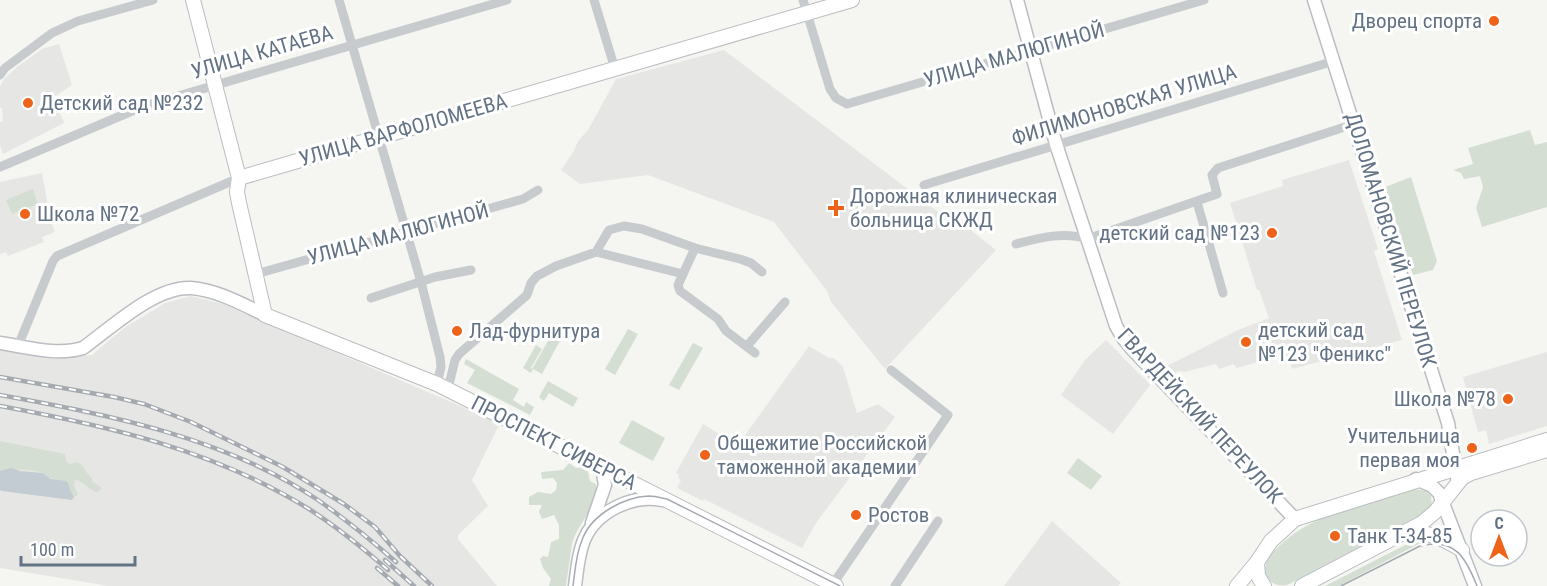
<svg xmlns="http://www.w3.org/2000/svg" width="1547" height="586" viewBox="0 0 1547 586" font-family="'Roboto Condensed',sans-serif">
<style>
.built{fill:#e6e7e5}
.green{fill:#d5ded2}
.water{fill:#c3ccd2}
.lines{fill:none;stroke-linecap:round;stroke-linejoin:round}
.secondary-casing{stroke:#babdc2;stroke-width:15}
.primary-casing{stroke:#babdc1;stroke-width:16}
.street{stroke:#c8cbce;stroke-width:9}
.secondary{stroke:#fff;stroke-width:12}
.primary{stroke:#fff;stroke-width:14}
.tram{stroke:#a5aab1;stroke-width:1.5}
.rail-casing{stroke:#a5aab1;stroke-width:4.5}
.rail{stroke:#fff;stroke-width:2;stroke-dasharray:7;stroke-linecap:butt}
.poi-dot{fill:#ee6219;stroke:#fff;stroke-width:2}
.labels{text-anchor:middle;stroke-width:6;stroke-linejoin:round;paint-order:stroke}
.poi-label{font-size:21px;fill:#637285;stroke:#fff;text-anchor:start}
.street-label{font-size:21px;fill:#637285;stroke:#fff}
</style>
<rect width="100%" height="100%" fill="#f5f6f2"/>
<g class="built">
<polygon points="59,44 72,85 54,97 64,123 3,154 0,145 0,122 3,121 2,108 0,108 0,86 5,78 17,67 42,49"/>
<polygon points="724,50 954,224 959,221 996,250 885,369 831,302 827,291 774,222 648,175 580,184 561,170 574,151 578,141 588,130 616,79"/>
<polygon points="1349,160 1378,249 1374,251 1402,340 1292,369 1291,362 1282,364 1278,356 1237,368 1233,364 1219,369 1216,364 1184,372 1179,371 1167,376 1163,368 1238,330 1269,318 1259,290 1257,290 1230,203 1283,186 1282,180"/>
<polygon points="42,173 48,206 54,221 51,222 55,232 42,237 44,242 8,256 6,252 0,254 0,182"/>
<polygon points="191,296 223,304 500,423 472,480 488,506 458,535 458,539 497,586 109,586 0,568 0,350 63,357 92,355 124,328 165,303"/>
<polygon points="1106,340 1150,385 1113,434 1061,395 1085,360"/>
<polygon points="809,346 829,358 834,358 843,367 857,413 878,404 895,417 816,523 802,548 704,499 703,501 677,488 681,480 678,478 679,475 676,473 703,424 738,445"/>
<polygon points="1547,352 1547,426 1489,444 1486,430 1478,432 1463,377"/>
<polygon points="1052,521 1121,583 1118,586 1004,586"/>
</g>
<g class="green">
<polygon points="1530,130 1535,145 1547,142 1547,207 1482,227 1476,208 1483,187 1480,176 1464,179 1461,173 1453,170 1473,164 1468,148"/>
<polygon points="1411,177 1437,261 1433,270 1413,275 1385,187"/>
<polygon points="33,189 38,204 12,214 6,200"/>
<polygon points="628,329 638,334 615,375 605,369"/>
<polygon points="553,332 562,337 542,374 533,369 531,373 523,368 536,345 542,349 531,368 532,369"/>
<polygon points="693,343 703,348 679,390 669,385"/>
<polygon points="466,359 519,389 513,400 524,407 526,402 534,407 530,415 467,383 475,370 464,364"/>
<polygon points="548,381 578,398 573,407 549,393 544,401 539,397"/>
<polygon points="632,420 665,438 653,461 619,443"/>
<path d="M0 441 65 454 66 462 71 464C82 459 82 467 88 474 93 481 91 473 92 482L101 487V489L98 492C88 491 85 481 75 480L74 485 78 495 74 497 70 490 69 484C63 480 57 481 51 478 50 478 43 473 43 473 35 469 8 469 0 471Z"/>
<polygon points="1078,458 1102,476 1091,490 1067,473"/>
<path d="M569 463 576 468 583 467 588 472 590 481 596 484C597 511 577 523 572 544 570 557 568 572 566 586H549L551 579 543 568 540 559 543 556 548 557 551 542 559 539V525L554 515 542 519 539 512 542 505H529V497L538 492 551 494 556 490 557 483 553 478 542 479 541 472 563 470Z"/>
<path d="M1415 489 1426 491 1431 496 1432 507 1428 512 1342 558 1287 585C1278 586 1272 585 1267 577 1256 558 1296 531 1310 524 1339 508 1383 499 1415 489Z"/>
<polygon points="1413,541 1422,542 1339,586 1325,586"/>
</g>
<polygon class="water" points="11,468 20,471 43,473 51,479 66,481 69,484 70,490 74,497 72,500 2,491 0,490 0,471"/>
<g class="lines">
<g class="secondary-casing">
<g id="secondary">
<polyline points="1017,0 1056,144 1116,326 1123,338 1132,349 1295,519"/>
<polyline points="1314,0 1448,423 1457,478"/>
<path d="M0 343C27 347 57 356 83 348 111 328 155 286 191 288 217 290 242 304 265 315"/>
<polyline points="1416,479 1432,486 1439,493 1475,586"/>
<polyline points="592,523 605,485 602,467"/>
<path d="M575 586C577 571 578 554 584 540 596 511 633 494 662 500"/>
</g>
</g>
<g class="primary-casing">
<g id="primary">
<polyline points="193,0 239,178 237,192 239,203 265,315 437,384 836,586"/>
<polyline points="239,178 852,0"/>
<path d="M1407 533C1430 531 1444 539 1462 550"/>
<polyline points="1257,562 1258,576 1264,586"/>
<polyline points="1237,586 1257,562 1271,541 1295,519 1547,440"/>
<polyline points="1302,586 1422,523 1435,512 1462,478 1471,473 1547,450"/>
</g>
</g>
<g class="street">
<polyline points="339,0 421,282 440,357 441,367 437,384"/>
<polyline points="594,0 615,69"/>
<polyline points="803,0 830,89 836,98 847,104 1204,0"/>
<polyline points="0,75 5,68 52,33 78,21 153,0"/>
<polyline points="0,167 144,106 507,0"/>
<polyline points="924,185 1334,61"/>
<polyline points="1197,202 1223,293"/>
<path d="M1016 244C1039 238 1064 231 1087 239L1217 194 1212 175 1218 168 1354 124"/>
<polyline points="695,248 678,285 680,291 718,319 726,331 755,353"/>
<polyline points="596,252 683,274"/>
<polyline points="256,274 523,199 538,190"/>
<polyline points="371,298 435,277 471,270"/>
<polyline points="18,346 53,261 57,256 239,178"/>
<polyline points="747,346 785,302"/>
<polyline points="448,389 455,360 459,354 527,295 531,283 537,276 556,266 596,252 609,230 624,226 642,229 695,248 740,259 751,263 762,272"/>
<polyline points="833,584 948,415 891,370"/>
<polyline points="895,586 938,521"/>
</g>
<use href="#secondary" class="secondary"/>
<use href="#primary" class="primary"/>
<g class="tram">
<path d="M573 586C575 571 576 554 582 540 591 515 623 497 649 496 655 496 662 498 667 499L840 586"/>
<path d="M1341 586 1420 546C1455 537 1466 558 1477 586"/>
</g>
<g class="rail-casing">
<g id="rail">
<polyline points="0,377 114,397 144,404 191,422 283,467 344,504 375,527 400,556 432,586"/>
<path d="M0 395C109 415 224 437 318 500 345 519 371 540 396 562"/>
<path d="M0 406C108 426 214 450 309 509 337 527 363 548 388 570"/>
<polyline points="385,560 414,586"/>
<polyline points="377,568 398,586"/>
</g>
</g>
<use href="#rail" class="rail"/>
</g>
<g class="poi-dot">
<circle cx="1494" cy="21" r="6"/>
<circle cx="28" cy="103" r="6"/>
<path d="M833 199h6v6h6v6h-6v6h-6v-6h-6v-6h6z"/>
<circle cx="25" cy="214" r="6"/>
<circle cx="1272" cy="233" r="6"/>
<circle cx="457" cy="331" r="6"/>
<circle cx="1246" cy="342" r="6"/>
<circle cx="1508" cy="399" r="6"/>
<circle cx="1472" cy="448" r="6"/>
<circle cx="705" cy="455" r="6"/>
<circle cx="856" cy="515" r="6"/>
<circle cx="1335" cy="536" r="6"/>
</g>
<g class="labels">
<g class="poi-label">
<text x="1482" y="28" text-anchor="end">Дворец спорта</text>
<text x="40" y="110">Детский сад №232</text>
<text x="850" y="203">Дорожная клиническая<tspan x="850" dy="24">больница СКЖД</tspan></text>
<text x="37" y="221">Школа №72</text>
<text x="1260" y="240" text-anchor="end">детский сад №123</text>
<text x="1258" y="337">детский сад<tspan x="1258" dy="24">№123 "Феникс"</tspan></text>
<text x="469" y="338">Лад-фурнитура</text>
<text x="1496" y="406" text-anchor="end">Школа №78</text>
<text x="1460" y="443" text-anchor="end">Учительница<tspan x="1460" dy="24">первая моя</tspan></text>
<text x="717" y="450">Общежитие Российской<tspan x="717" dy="24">таможенной академии</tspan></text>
<text x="868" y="522">Ростов</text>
<text x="1347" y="543">Танк Т-34-85</text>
</g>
<g class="street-label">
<text transform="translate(262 52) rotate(-16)" y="7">УЛИЦА КАТАЕВА</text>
<text transform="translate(1014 55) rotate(-16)" y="7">УЛИЦА МАЛЮГИНОЙ</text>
<text transform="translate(1124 105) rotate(-17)" y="7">ФИЛИМОНОВСКАЯ УЛИЦА</text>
<text transform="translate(403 130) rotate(-16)" y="7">УЛИЦА ВАРФОЛОМЕЕВА</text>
<text transform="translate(398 234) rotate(-15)" y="7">УЛИЦА МАЛЮГИНОЙ</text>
<text transform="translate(1391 240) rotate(73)" y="7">ДОЛОМАНОВСКИЙ ПЕРЕУЛОК</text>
<text transform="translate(1200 416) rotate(47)" y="7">ГВАРДЕЙСКИЙ ПЕРЕУЛОК</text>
<text transform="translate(554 443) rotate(27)" y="7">ПРОСПЕКТ СИВЕРСА</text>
</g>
</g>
<g transform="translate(1499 538)"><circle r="28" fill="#ffffff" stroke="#c1c7ce" stroke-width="1.5"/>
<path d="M0-4.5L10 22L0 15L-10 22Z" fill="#ee6219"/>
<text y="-9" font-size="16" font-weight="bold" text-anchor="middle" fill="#637285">С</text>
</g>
<path d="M21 556v9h114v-9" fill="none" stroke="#637285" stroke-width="3"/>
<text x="30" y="556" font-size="18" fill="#637285" stroke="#ffffff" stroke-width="4.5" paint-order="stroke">100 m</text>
</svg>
